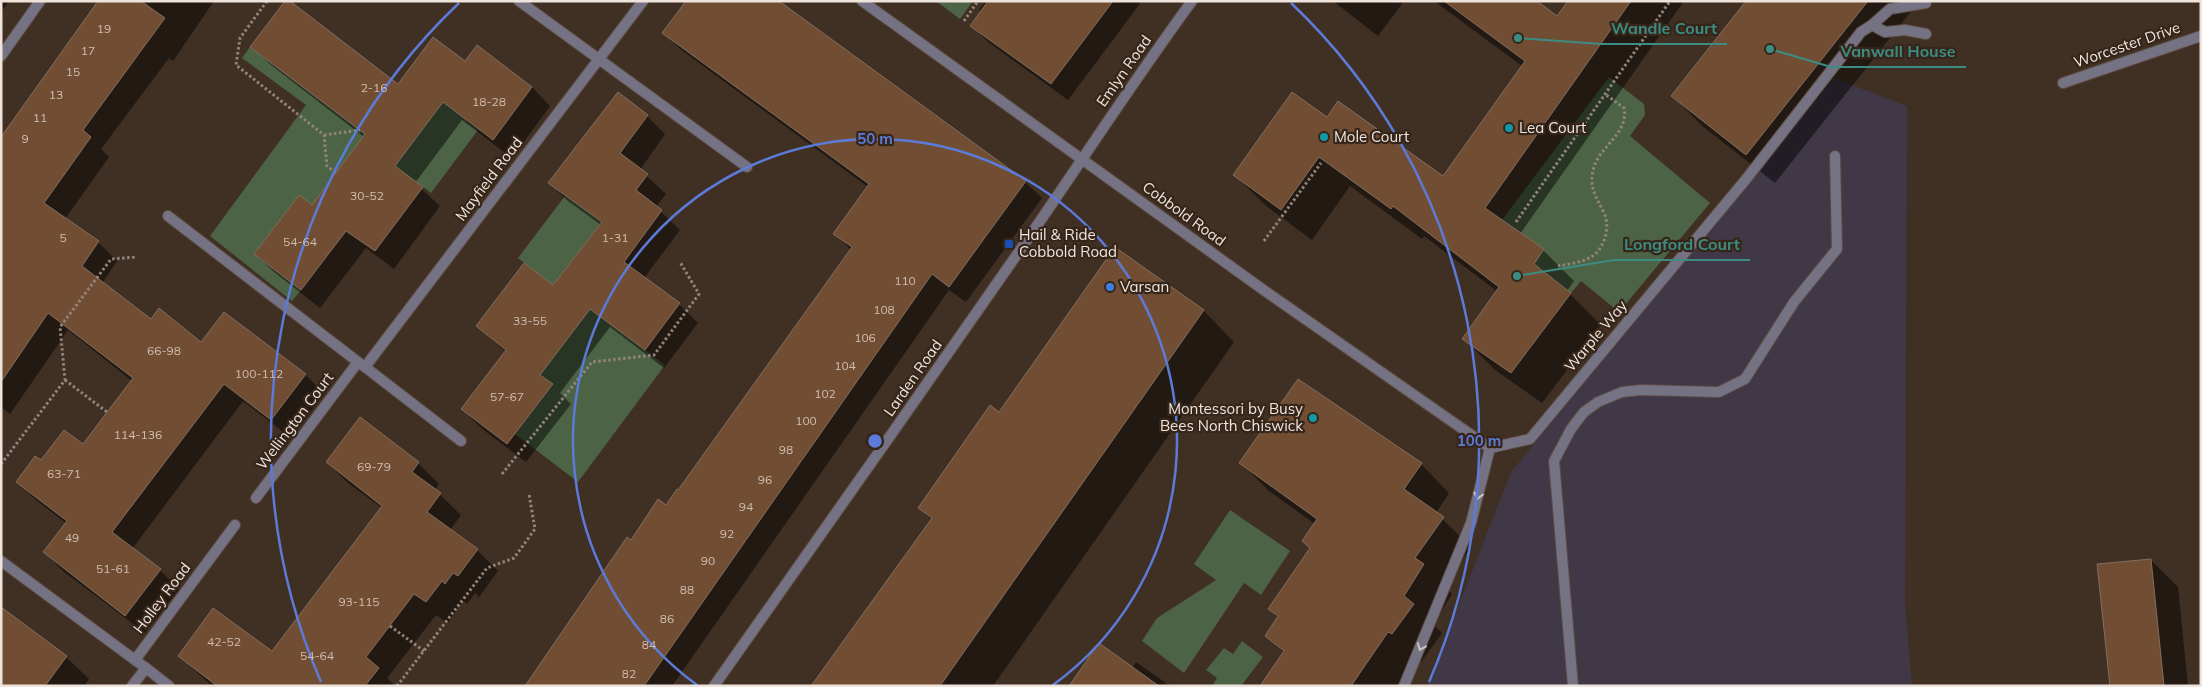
<svg xmlns="http://www.w3.org/2000/svg" width="2202" height="687" viewBox="0 0 2202 687" font-family="Mulish,sans-serif">
<style>
.industrial{fill:#403747}
.green{fill:#4c6445}
.shadow{fill:#0007}
.building{fill:#714e33;stroke:#826e60}
.lines{fill:none;stroke-linecap:round;stroke-linejoin:round}
.lane-casing{stroke:#5c4c41;stroke-width:12}
.street-casing{stroke:#5c4c41;stroke-width:12}
.path{stroke:#93847a;stroke-width:3;stroke-dasharray:2.5 2.5;stroke-linecap:butt}
.lane{stroke:#757284;stroke-width:10}
.street{stroke:#757284;stroke-width:10}
.oneway{stroke:#cac2c2}
.ring{fill:none;stroke:#5c7bd9;stroke-width:2.5}
.culture-dot{fill:#0f9aa8;stroke:#362619;stroke-width:2}
.transit-dot{fill:#1a4fb4;stroke:#362619;stroke-width:2}
.shop-dot{fill:#3f7fe0;stroke:#362619;stroke-width:2}
.labels{text-anchor:middle;stroke-width:4.5;stroke-linejoin:round;paint-order:stroke}
.number-label{font-size:12px;fill:#d0beb2}
.street-label{font-size:15px;fill:#efe4dc;stroke:#362619}
.poi-label{font-size:15px;fill:#efe4dc;stroke:#362619;text-anchor:start}
.centre{fill:#5c7bd9;stroke:#362619;stroke-width:2.5}
.ring-label{font-size:15px;text-anchor:middle;font-weight:bold;fill:#5c7bd9;stroke:#362619;stroke-width:4.5;stroke-linejoin:round;paint-order:stroke}
.leader{fill:none;stroke:#3c8c84;stroke-width:2}
.callout-dot{fill:#3c8c84;stroke:#362619;stroke-width:2}
.callout-label{font-size:16px;text-anchor:middle;font-weight:bold;fill:#3c8c84;stroke:#362619;stroke-width:4.5;stroke-linejoin:round;paint-order:stroke}
</style>
<rect width="100%" height="100%" fill="#402f23"/>
<polygon class="industrial" points="1834,78 1907,106 1905,602 1912,686 1427,686 1511,472"/>
<g class="green">
<polygon points="936,1 973,1 960,19"/>
<polygon points="250,47 365,134 312,205 299,195 254,254 301,290 292,301 210,236 306,105 242,58"/>
<polygon points="1609,77 1644,104 1645,115 1630,136 1710,203 1619,312 1581,281 1571,293 1534,264 1544,249 1502,220"/>
<polygon points="442,92 471,113 466,121 478,130 431,193 395,166 438,109"/>
<polygon points="580,195 607,215 553,285 518,258 565,196 574,202"/>
<polygon points="590,309 665,365 578,482 515,434 553,385 540,375"/>
<polygon points="1230,510 1290,551 1261,595 1244,583 1184,673 1142,641 1157,618 1216,580 1194,564"/>
<polygon points="1242,641 1263,657 1241,686 1212,686 1217,678 1206,670 1224,648 1233,654"/>
</g>
<g class="shadow">
<polygon points="1,1 9,1 1,12"/>
<polygon points="99,1 214,1 173,61 169,58 101,149 109,157 65,219 98,242 117,261 102,283 151,321 201,343 224,314 306,375 324,394 291,438 243,401 132,549 160,570 179,589 145,633 63,571 44,552 66,523 36,500 17,482 42,462 83,446 132,381 68,330 10,414 1,407 1,138"/>
<polygon points="986,1 1142,1 1068,100 988,42 972,26 982,13 979,10"/>
<polygon points="1333,1 1404,1 1378,36"/>
<polygon points="1434,1 1535,1 1558,18 1569,1 1684,1 1520,234 1543,250 1574,281 1567,291 1601,325 1542,403 1495,370 1464,339 1498,292 1424,236 1422,239 1350,186 1312,240 1265,205 1234,174 1327,119 1443,178 1522,66"/>
<polygon points="1748,1 1922,1 1909,14 1775,183 1701,125 1673,96"/>
<polygon points="664,33 1025,182 1042,198 966,302 949,290 672,686 526,686 631,541 679,492 851,250 835,234 868,187 680,49"/>
<polygon points="252,47 398,85 465,63 532,87 550,106 512,158 462,120 415,183 440,206 394,269 366,248 320,308 274,272 255,254 312,207 364,137 271,65"/>
<polygon points="647,116 665,134 640,170 666,194 656,207 680,230 644,278 679,304 698,323 664,368 610,327 560,393 571,404 526,462 481,428 462,409 506,352 477,326 553,287 601,225 568,201 549,183"/>
<polygon points="1115,248 1204,311 1234,342 993,686 813,686 932,520 919,507 1000,414"/>
<polygon points="327,462 418,463 439,484 435,490 461,515 450,530 477,550 498,571 479,597 475,593 467,604 463,601 448,623 436,615 387,678 395,686 212,686 179,656 272,653 382,508 348,483"/>
<polygon points="1241,463 1421,464 1449,493 1436,513 1471,547 1444,586 1452,594 1433,624 1442,633 1421,662 1417,659 1399,686 1262,686 1284,653 1266,635 1278,618 1270,609 1311,549 1315,524 1269,491"/>
<polygon points="2151,560 2178,587 2188,686 2111,686"/>
<polygon points="5,612 66,657 89,679 84,686 1,686"/>
<polygon points="1136,662 1170,686 1070,686 1132,668"/>
</g>
<g class="building">
<polygon points="98,1 141,1 165,18 83,130 91,137 44,203 99,241 82,266 151,319 159,308 201,342 224,312 306,374 271,420 224,384 112,532 161,569 125,616 43,552 67,521 16,482 35,456 41,460 64,430 83,444 133,378 48,313 1,382 1,137"/>
<polygon points="285,1 290,1 398,84 433,37 465,61 477,45 532,87 493,140 443,102 395,166 423,187 375,251 346,231 301,290 254,254 299,195 312,205 365,134 250,47"/>
<polygon points="686,1 779,1 1026,181 949,287 932,274 644,686 525,686 627,537 631,540 658,499 666,505 677,489 678,490 852,247 833,234 869,184 662,33"/>
<polygon points="988,1 1113,1 1051,84 970,26"/>
<polygon points="1444,1 1537,1 1557,16 1568,1 1631,1 1485,208 1544,249 1534,264 1571,293 1511,373 1462,339 1499,287 1393,206 1391,209 1319,157 1281,210 1233,175 1292,92 1327,117 1338,101 1443,176 1525,61"/>
<polygon points="1746,1 1868,1 1746,155 1671,96"/>
<polygon points="618,92 648,115 620,153 648,174 636,190 662,210 624,262 680,303 645,350 590,309 540,375 553,384 507,444 461,409 506,350 476,326 524,263 553,285 602,222 548,183"/>
<polygon points="1115,247 1204,310 940,686 811,686 932,518 918,508 990,405 999,412"/>
<polygon points="1298,379 1422,463 1404,489 1444,517 1415,558 1424,564 1404,596 1414,604 1392,634 1388,632 1351,686 1260,686 1284,651 1265,636 1278,616 1268,609 1310,548 1302,541 1317,519 1239,463"/>
<polygon points="360,417 419,462 412,472 441,493 427,512 478,549 458,576 453,573 445,584 442,581 426,602 414,594 366,657 379,668 365,686 217,686 178,656 213,608 272,651 382,506 326,462"/>
<polygon points="2151,559 2164,686 2110,686 2097,564"/>
<polygon points="1,607 67,656 45,686 1,686"/>
<polygon points="1099,643 1159,686 1069,686"/>
</g>
<g class="lines">
<g class="lane-casing">
<g id="lane">
<polyline points="519,1 747,167"/>
<polyline points="1926,34 1905,30 1885,32 1872,25 1890,9 1926,3"/>
<polyline points="168,216 358,362"/>
<polyline points="365,367 461,441"/>
<polyline points="1,561 135,660"/>
<polyline points="146,668 169,686"/>
<polyline points="1573,686 1554,461 1571,429 1584,412 1598,402 1622,392 1641,390 1719,392 1745,379 1794,302 1837,249 1835,156"/>
</g>
</g>
<g class="street-casing">
<g id="street">
<polyline points="862,1 1265,291 1490,448"/>
<polyline points="1,56 40,1"/>
<polyline points="2063,83 2201,36"/>
<polyline points="1490,448 1530,439 1747,178 1861,32 1872,25"/>
<polyline points="256,498 358,362 365,367 643,1"/>
<polyline points="132,686 146,668 135,660 235,525"/>
<path d="M714 686C818 539 922 391 1025 243 1081 162 1134 80 1192 1"/>
<polyline points="1404,686 1471,523 1490,448"/>
</g>
</g>
<g class="path">
<polyline points="267,1 240,38 236,65 324,135 327,166 336,173"/>
<polyline points="964,21 978,1"/>
<polyline points="324,135 360,130"/>
<polyline points="1516,222 1670,1"/>
<polyline points="1264,241 1321,163"/>
<path d="M1558 266C1568 264 1581 263 1591 257 1604 250 1611 227 1604 213 1596 196 1588 187 1594 167 1601 145 1629 133 1624 108L1605 94"/>
<polyline points="65,380 107,412"/>
<polyline points="1,464 65,380 60,327 111,259 137,257"/>
<polyline points="502,474 592,362 654,355 699,294 680,262"/>
<polyline points="390,626 424,651"/>
<polyline points="397,686 487,568 514,558 535,529 529,494"/>
</g>
<use href="#lane" class="lane"/>
<use href="#street" class="street"/>
</g>
<defs><path id="oneway-chevron" d="M-2-3.5L2.5 0L-2 3.5" fill="none" stroke-width="1.6" stroke-linecap="round" stroke-linejoin="round" transform="scale(1.25)"/></defs>
<g class="oneway">
<use href="#oneway-chevron" transform="translate(1478 496) rotate(104)"/>
<use href="#oneway-chevron" transform="translate(1421 647) rotate(112)"/>
</g>
<g class="ring">
<path d="M697 685A302 302 0 1 1 1053 685"/>
<path d="M321 682A604 604 0 0 1 459 3M1291 3A604 604 0 0 1 1429 682"/>
</g>
<g class="culture-dot">
<circle cx="1509" cy="128" r="5"/>
<circle cx="1324" cy="137" r="5"/>
<circle cx="1313" cy="418" r="5"/>
</g>
<rect class="transit-dot" x="1004" y="239" width="10" height="10" rx="2.5"/>
<circle class="shop-dot" cx="1110" cy="287" r="5"/>
<g class="labels">
<g class="number-label">
<text x="104" y="33">19</text>
<text x="88" y="55">17</text>
<text x="73" y="76">15</text>
<text x="374" y="92">2-16</text>
<text x="56" y="99">13</text>
<text x="489" y="106">18-28</text>
<text x="40" y="122">11</text>
<text x="25" y="143">9</text>
<text x="367" y="200">30-52</text>
<text x="63" y="242">5</text>
<text x="615" y="242">1-31</text>
<text x="300" y="246">54-64</text>
<text x="905" y="285">110</text>
<text x="884" y="314">108</text>
<text x="530" y="325">33-55</text>
<text x="865" y="342">106</text>
<text x="164" y="355">66-98</text>
<text x="845" y="370">104</text>
<text x="259" y="378">100-112</text>
<text x="825" y="398">102</text>
<text x="507" y="401">57-67</text>
<text x="806" y="425">100</text>
<text x="138" y="439">114-136</text>
<text x="786" y="454">98</text>
<text x="374" y="471">69-79</text>
<text x="64" y="478">63-71</text>
<text x="765" y="484">96</text>
<text x="746" y="511">94</text>
<text x="727" y="538">92</text>
<text x="72" y="542">49</text>
<text x="708" y="565">90</text>
<text x="113" y="573">51-61</text>
<text x="687" y="594">88</text>
<text x="359" y="606">93-115</text>
<text x="667" y="623">86</text>
<text x="224" y="646">42-52</text>
<text x="649" y="649">84</text>
<text x="317" y="660">54-64</text>
<text x="629" y="678">82</text>
</g>
<g class="street-label">
<text transform="translate(2127 45) rotate(-19)" y="5">Worcester Drive</text>
<text transform="translate(1124 71) rotate(-55)" y="5">Emlyn Road</text>
<text transform="translate(489 179) rotate(-53)" y="5">Mayfield Road</text>
<text transform="translate(1184 214) rotate(36)" y="5">Cobbold Road</text>
<text transform="translate(1596 336) rotate(-50)" y="5">Warple Way</text>
<text transform="translate(913 378) rotate(-55)" y="5">Larden Road</text>
<text transform="translate(295 421) rotate(-53)" y="5">Wellington Court</text>
<text transform="translate(162 598) rotate(-53)" y="5">Holley Road</text>
</g>
<g class="poi-label">
<text x="1519" y="133">Lea Court</text>
<text x="1334" y="142">Mole Court</text>
<text x="1019" y="240">Hail &amp; Ride<tspan x="1019" dy="17">Cobbold Road</tspan></text>
<text x="1120" y="292">Varsan</text>
<text x="1303" y="414" text-anchor="end">Montessori by Busy<tspan x="1303" dy="17">Bees North Chiswick</tspan></text>
</g>
</g>
<circle cx="875" cy="441" r="8" class="centre"/>
<g class="ring-label">
<text x="875" y="144">50 m</text>
<text x="1479" y="446">100 m</text>
</g>
<path class="leader" d="M1518 38L1601 44H1727M1770 49L1831 67H1966M1517 276L1614 260H1750"/>
<g class="callout-dot">
<circle cx="1518" cy="38" r="5"/>
<circle cx="1770" cy="49" r="5"/>
<circle cx="1517" cy="276" r="5"/>
</g>
<g class="callout-label">
<text x="1664" y="34">Wandle Court</text>
<text x="1898" y="57">Vanwall House</text>
<text x="1682" y="250">Longford Court</text>
</g>
<rect width="2202" height="687" fill="none" stroke="#efe4dc" stroke-width="5"/>
</svg>
